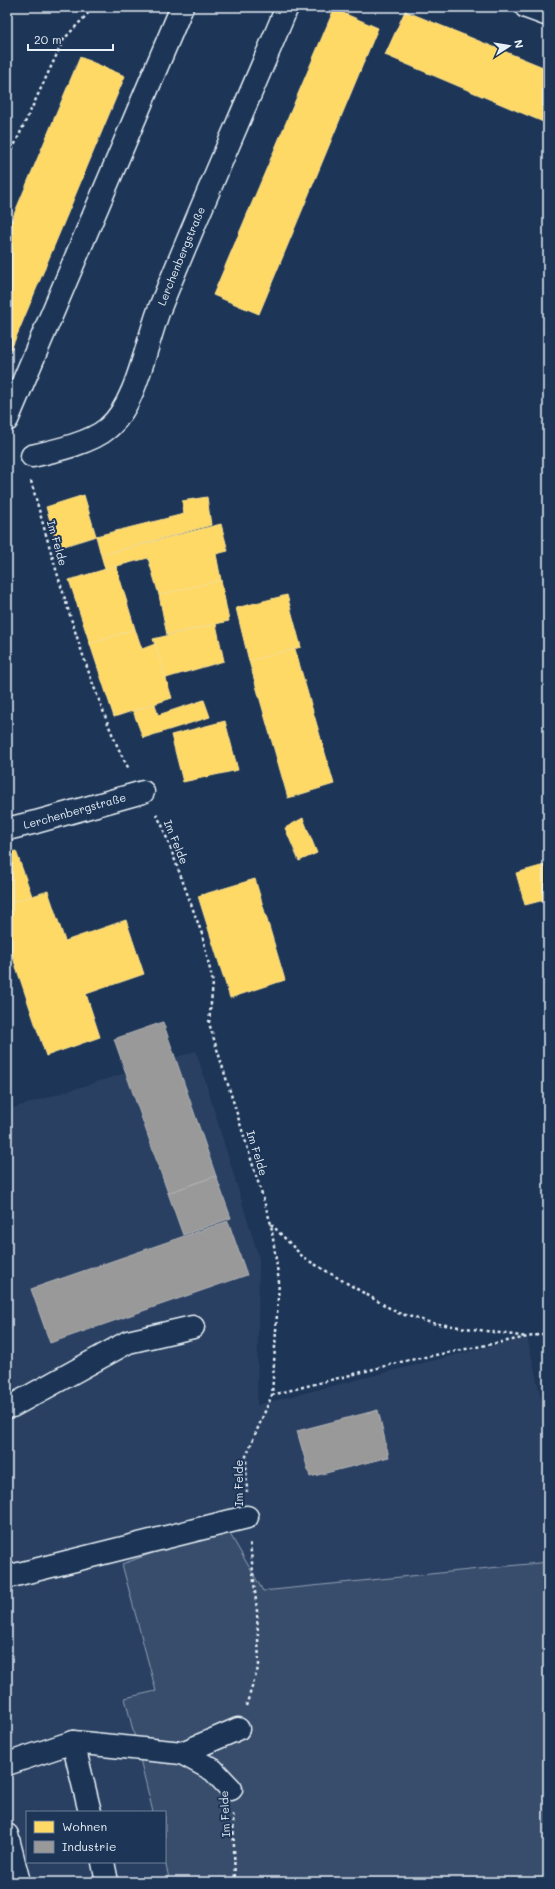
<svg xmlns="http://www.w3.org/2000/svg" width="555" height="1889" viewBox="0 0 555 1889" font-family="Mali,sans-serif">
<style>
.built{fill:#2a4162}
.green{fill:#374d6c;stroke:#909fb2}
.homes{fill:#ffd966;stroke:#f8e092}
.industry{fill:#999;stroke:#b1b3b6}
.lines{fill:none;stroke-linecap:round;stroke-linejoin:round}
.minor-casing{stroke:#e8f1f8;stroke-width:25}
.path{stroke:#e8f1f8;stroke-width:2.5;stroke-dasharray:3 3;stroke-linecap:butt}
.minor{stroke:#1d3557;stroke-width:22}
.labels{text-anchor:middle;stroke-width:4;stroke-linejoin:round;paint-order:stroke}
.street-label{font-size:11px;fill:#e8f1f8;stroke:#1d3557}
</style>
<rect width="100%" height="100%" fill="#1d3557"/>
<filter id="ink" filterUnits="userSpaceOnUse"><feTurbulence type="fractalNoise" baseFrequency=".025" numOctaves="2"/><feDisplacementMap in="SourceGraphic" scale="8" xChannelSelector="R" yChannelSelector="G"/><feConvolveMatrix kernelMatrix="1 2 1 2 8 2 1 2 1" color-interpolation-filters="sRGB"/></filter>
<g filter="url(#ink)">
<polygon class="built" points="196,1051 259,1258 257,1405 527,1337 548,1429 548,1562 263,1592 156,1692 125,1699 153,1812 27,1812 27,1862 165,1862 170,1882 7,1882 7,1110"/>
<polygon class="green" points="226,1527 263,1591 548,1562 548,1882 170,1882 165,1862 165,1812 153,1812 125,1698 156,1691 122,1564"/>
<g class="homes">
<polygon points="334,9 378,28 259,314 213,295"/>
<polygon points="405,11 548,69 548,124 385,55"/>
<polygon points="80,57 125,76 7,359 7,231"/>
<polygon points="84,495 96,536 58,548 46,507"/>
<polygon points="207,497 211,525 101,555 96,536 184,514 182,501"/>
<polygon points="221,524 228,551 216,554 221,580 159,595 148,558 105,569 101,555"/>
<polygon points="116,566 135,629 90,644 69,580"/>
<polygon points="221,580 229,621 167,635 159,595"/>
<polygon points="287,595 301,647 249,661 236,608"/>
<polygon points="216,624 224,661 166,678 153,639"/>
<polygon points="135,629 142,649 155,644 172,698 114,717 90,644"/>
<polygon points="295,649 334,784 288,798 249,661"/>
<polygon points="204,700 210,717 143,738 133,711 155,704 158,715"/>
<polygon points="225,721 238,770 183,782 171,735"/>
<polygon points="303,818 317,853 299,861 285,828"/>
<polygon points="16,851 32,896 7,904 7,853"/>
<polygon points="548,864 548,899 525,905 516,873"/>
<polygon points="255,879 285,980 230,998 198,896"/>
<polygon points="48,891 65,941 126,920 144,974 86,994 100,1037 46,1056 7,940 7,904"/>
</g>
<g class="industry">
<polygon points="163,1022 216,1176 168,1193 114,1039"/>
<polygon points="216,1176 231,1218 183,1235 168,1193"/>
<polygon points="228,1221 247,1275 50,1343 31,1289"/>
<polygon points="378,1410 389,1457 310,1477 297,1431"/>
</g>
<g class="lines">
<g class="minor-casing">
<g id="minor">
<polyline points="526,7 548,15"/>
<polyline points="7,420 182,7"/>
<path id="s1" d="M32 456C54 451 91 443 108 428 136 405 146 344 159 310 200 208 245 108 287 7"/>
<path id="s2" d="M7 829 36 822 143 792"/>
<polyline points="7,1407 12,1406 128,1342 193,1327"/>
<polyline points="7,1577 247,1517"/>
<polyline points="73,1742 90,1812"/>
<polyline points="182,1753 213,1770 231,1789"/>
<polyline points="7,1764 73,1742 182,1753 238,1729"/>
<polyline points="7,1835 19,1882"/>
<polyline points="103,1862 107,1882"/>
</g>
</g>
<g class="path">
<polyline points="7,161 64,39 94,7"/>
<path d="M31 481C50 550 70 620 94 687 105 715 114 743 129 769"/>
<polyline points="156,814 162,825 202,934 213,983 209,1023 271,1224 279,1282 272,1395 246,1456 247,1492"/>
<polyline points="271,1224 304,1258 398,1313 432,1323 527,1337"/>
<polyline points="272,1395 405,1361 548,1333"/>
<polyline points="246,1706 259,1665 257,1611 250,1543"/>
<polyline points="233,1814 235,1882"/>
</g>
<use href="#minor" class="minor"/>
</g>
</g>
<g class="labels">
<g class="street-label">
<text dy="4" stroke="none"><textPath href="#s1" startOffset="270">Lerchenbergstraße</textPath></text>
<text transform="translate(57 543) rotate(74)" y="4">Im Felde</text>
<text dy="4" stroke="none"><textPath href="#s2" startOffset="70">Lerchenbergstraße</textPath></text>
<text transform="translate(176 842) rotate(68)" y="4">Im Felde</text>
<text transform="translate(257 1153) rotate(73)" y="4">Im Felde</text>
<text transform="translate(239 1483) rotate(-90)" y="4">Im Felde</text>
<text transform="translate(225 1814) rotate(-93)" y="4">Im Felde</text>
</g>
</g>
<rect width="555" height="1889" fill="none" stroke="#1d3557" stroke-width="24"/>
<rect x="12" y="12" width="531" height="1865" fill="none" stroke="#e8f1f8" stroke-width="1.5" filter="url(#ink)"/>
<rect x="26" y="1811" width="140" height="52" fill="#1d3557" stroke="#6e8097"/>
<rect x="34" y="1821" width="20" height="12" fill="#ffd966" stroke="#6e8097"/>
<text x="62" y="1831" font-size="12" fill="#e8f1f8">Wohnen</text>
<rect x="34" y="1841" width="20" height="12" fill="#999999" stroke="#6e8097"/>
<text x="62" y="1851" font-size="12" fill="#e8f1f8">Industrie</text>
<g transform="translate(509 46) rotate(78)" stroke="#1d3557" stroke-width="3" paint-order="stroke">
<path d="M0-3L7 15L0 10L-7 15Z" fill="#e8f1f8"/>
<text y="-6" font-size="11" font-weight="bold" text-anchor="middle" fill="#e8f1f8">N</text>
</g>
<path d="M28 44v6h85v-6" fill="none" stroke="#e8f1f8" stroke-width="2"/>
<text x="34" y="44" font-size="12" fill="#e8f1f8" stroke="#1d3557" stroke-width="3" paint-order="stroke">20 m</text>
</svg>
